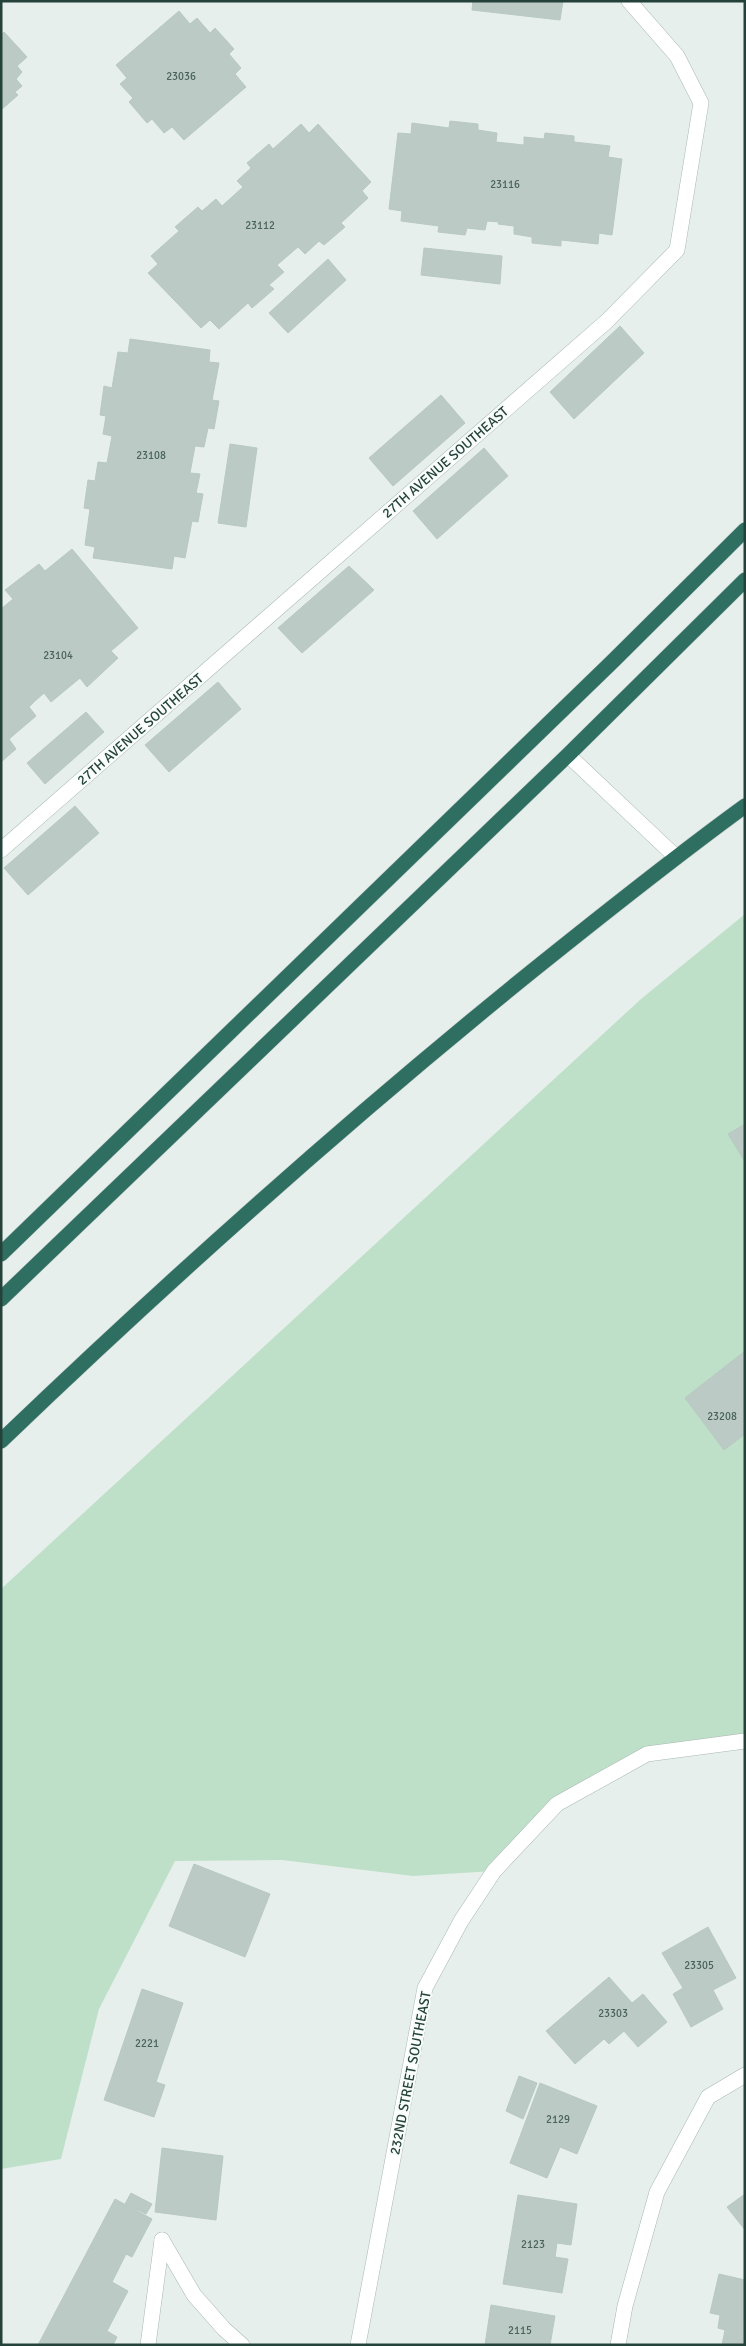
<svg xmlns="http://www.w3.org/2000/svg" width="746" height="2346" viewBox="0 0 746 2346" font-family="Signika,sans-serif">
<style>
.green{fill:#bfe0c8}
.building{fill:#bbcac4;stroke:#b8c9c2}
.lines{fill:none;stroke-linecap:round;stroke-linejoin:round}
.service-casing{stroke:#a8b8b2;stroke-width:16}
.minor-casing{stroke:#a8b8b2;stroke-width:16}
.motorway-casing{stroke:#c2cac8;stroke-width:16}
.service{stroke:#fff;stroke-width:15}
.minor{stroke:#fff;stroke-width:15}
.motorway{stroke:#2f6f62;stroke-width:15}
.labels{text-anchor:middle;stroke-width:4;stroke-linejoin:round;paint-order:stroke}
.number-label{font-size:11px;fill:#4a645c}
.street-label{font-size:14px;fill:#24423a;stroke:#f7fbf9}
</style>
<rect width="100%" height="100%" fill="#e6efeb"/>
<polygon class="green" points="745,914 745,1743 647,1754 557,1804 494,1871 413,1876 282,1860 175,1861 99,2009 61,2159 1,2169 1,1589 641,999"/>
<g class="building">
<polygon points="473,1 563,1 560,20 472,10"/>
<polygon points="179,11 190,24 197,18 210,33 215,28 234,49 229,54 241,68 235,74 246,87 184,140 172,127 164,133 152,119 147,123 129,102 133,98 120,84 127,78 116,65"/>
<polygon points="4,32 27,57 17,66 22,72 16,79 22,86 15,92 18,95 1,110 1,35"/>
<polygon points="450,121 478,124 478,130 497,133 496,142 524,145 524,137 544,139 545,133 574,136 574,142 610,146 608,157 622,159 612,235 599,233 598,244 561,240 561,246 532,243 532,237 514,234 514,226 498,224 499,222 487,221 485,230 467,228 465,235 438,232 439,226 401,221 402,211 389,209 398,133 411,134 412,123 449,128"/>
<polygon points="301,124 309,133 318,124 371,182 362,191 368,198 341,223 345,227 324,245 319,241 305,254 298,247 277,265 284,272 269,285 274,289 252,308 248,303 219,329 210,320 201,328 148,273 158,264 151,256 179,231 175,227 198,207 202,211 216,199 222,206 243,187 237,181 251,168 247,163 269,144 273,149"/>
<polygon points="424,248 502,256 500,284 421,275"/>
<polygon points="328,259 346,280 288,333 269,313"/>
<polygon points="620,326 644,353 574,419 550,392"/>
<polygon points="130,339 210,350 209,362 219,363 212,400 219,401 214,429 208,428 204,447 195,446 190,473 200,474 196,493 203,494 198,522 192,521 185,558 174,556 172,569 93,558 95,547 85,545 90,509 84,508 88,480 95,481 98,462 107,463 112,436 103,434 106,416 100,415 104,386 112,388 118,352 128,353"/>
<polygon points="441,395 465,423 393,486 369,458"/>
<polygon points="230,444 257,448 246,527 218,523"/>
<polygon points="484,448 508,476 437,539 413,511"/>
<polygon points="72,549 138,628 111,651 118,658 87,687 80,678 51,702 44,693 35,701 29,707 36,716 9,739 16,749 1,762 1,609 13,599 5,590 39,564 45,571"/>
<polygon points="349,566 374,590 302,653 278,628"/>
<polygon points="218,682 241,709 169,772 145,745"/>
<polygon points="86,712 104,732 45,784 27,763"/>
<polygon points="75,806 99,833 28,895 4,868"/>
<polygon points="745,1124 745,1162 728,1134"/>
<polygon points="745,1351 745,1434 724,1450 685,1398"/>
<polygon points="194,1864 270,1894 245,1957 169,1926"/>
<polygon points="708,1927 736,1978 713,1990 723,2009 691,2027 673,1994 683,1988 662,1953"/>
<polygon points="609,1977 632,2003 643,1994 667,2022 638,2047 624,2031 609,2044 604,2039 575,2064 546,2031"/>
<polygon points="142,1989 183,2003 156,2082 165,2085 154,2117 104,2100"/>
<polygon points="519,2076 537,2083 523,2119 506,2111"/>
<polygon points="540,2083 597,2106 577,2154 560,2147 547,2178 510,2163"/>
<polygon points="162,2148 223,2156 216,2220 155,2212"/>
<polygon points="131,2193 152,2204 146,2214 125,2204"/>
<polygon points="745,2194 745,2230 727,2207"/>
<polygon points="518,2195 577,2204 571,2245 557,2243 555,2257 568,2259 562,2293 503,2284"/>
<polygon points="115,2199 152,2219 132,2257 126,2254 112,2282 128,2291 107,2331 117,2337 113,2345 38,2345"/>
<polygon points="719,2274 745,2280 745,2345 722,2345 725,2330 718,2328 720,2315 710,2313"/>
<polygon points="491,2305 555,2316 550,2345 485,2345"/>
</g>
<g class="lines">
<g class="service-casing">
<g id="service">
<polyline points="568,755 675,856"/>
<polyline points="162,2240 194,2295 224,2329 242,2345"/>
<polyline points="148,2345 162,2240"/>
</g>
</g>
<g class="minor-casing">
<g id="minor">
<polyline points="1,850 607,321 677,250 701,103 677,56 629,1"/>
<polyline points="358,2345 425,1988 461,1921 494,1871 557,1804 647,1754 745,1741"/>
<polyline points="618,2345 625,2306 657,2192 708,2097 745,2075"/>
</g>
</g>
<g class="motorway-casing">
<g id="motorway">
<polyline points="1,1254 613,661 745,530"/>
<polyline points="1,1299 568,755 745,580"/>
<path d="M1 1441C172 1277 348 1120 531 972 602 915 672 859 745 806"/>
</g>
</g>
<use href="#service" class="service"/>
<use href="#minor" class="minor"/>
<use href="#motorway" class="motorway"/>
</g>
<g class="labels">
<g class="number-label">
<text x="181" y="80">23036</text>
<text x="505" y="188">23116</text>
<text x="260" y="229">23112</text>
<text x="151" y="459">23108</text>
<text x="58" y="659">23104</text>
<text x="722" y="1420">23208</text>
<text x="699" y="1969">23305</text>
<text x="613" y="2017">23303</text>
<text x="147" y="2047">2221</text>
<text x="558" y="2123">2129</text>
<text x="533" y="2248">2123</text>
<text x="520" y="2334">2115</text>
</g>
<g class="street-label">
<text transform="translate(445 462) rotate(-41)" y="5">27TH AVENUE SOUTHEAST</text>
<text transform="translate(140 729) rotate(-41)" y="5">27TH AVENUE SOUTHEAST</text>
<text transform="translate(410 2073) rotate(-79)" y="5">232ND STREET SOUTHEAST</text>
</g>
</g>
<rect width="746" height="2346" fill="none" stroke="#24423a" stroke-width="5"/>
</svg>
